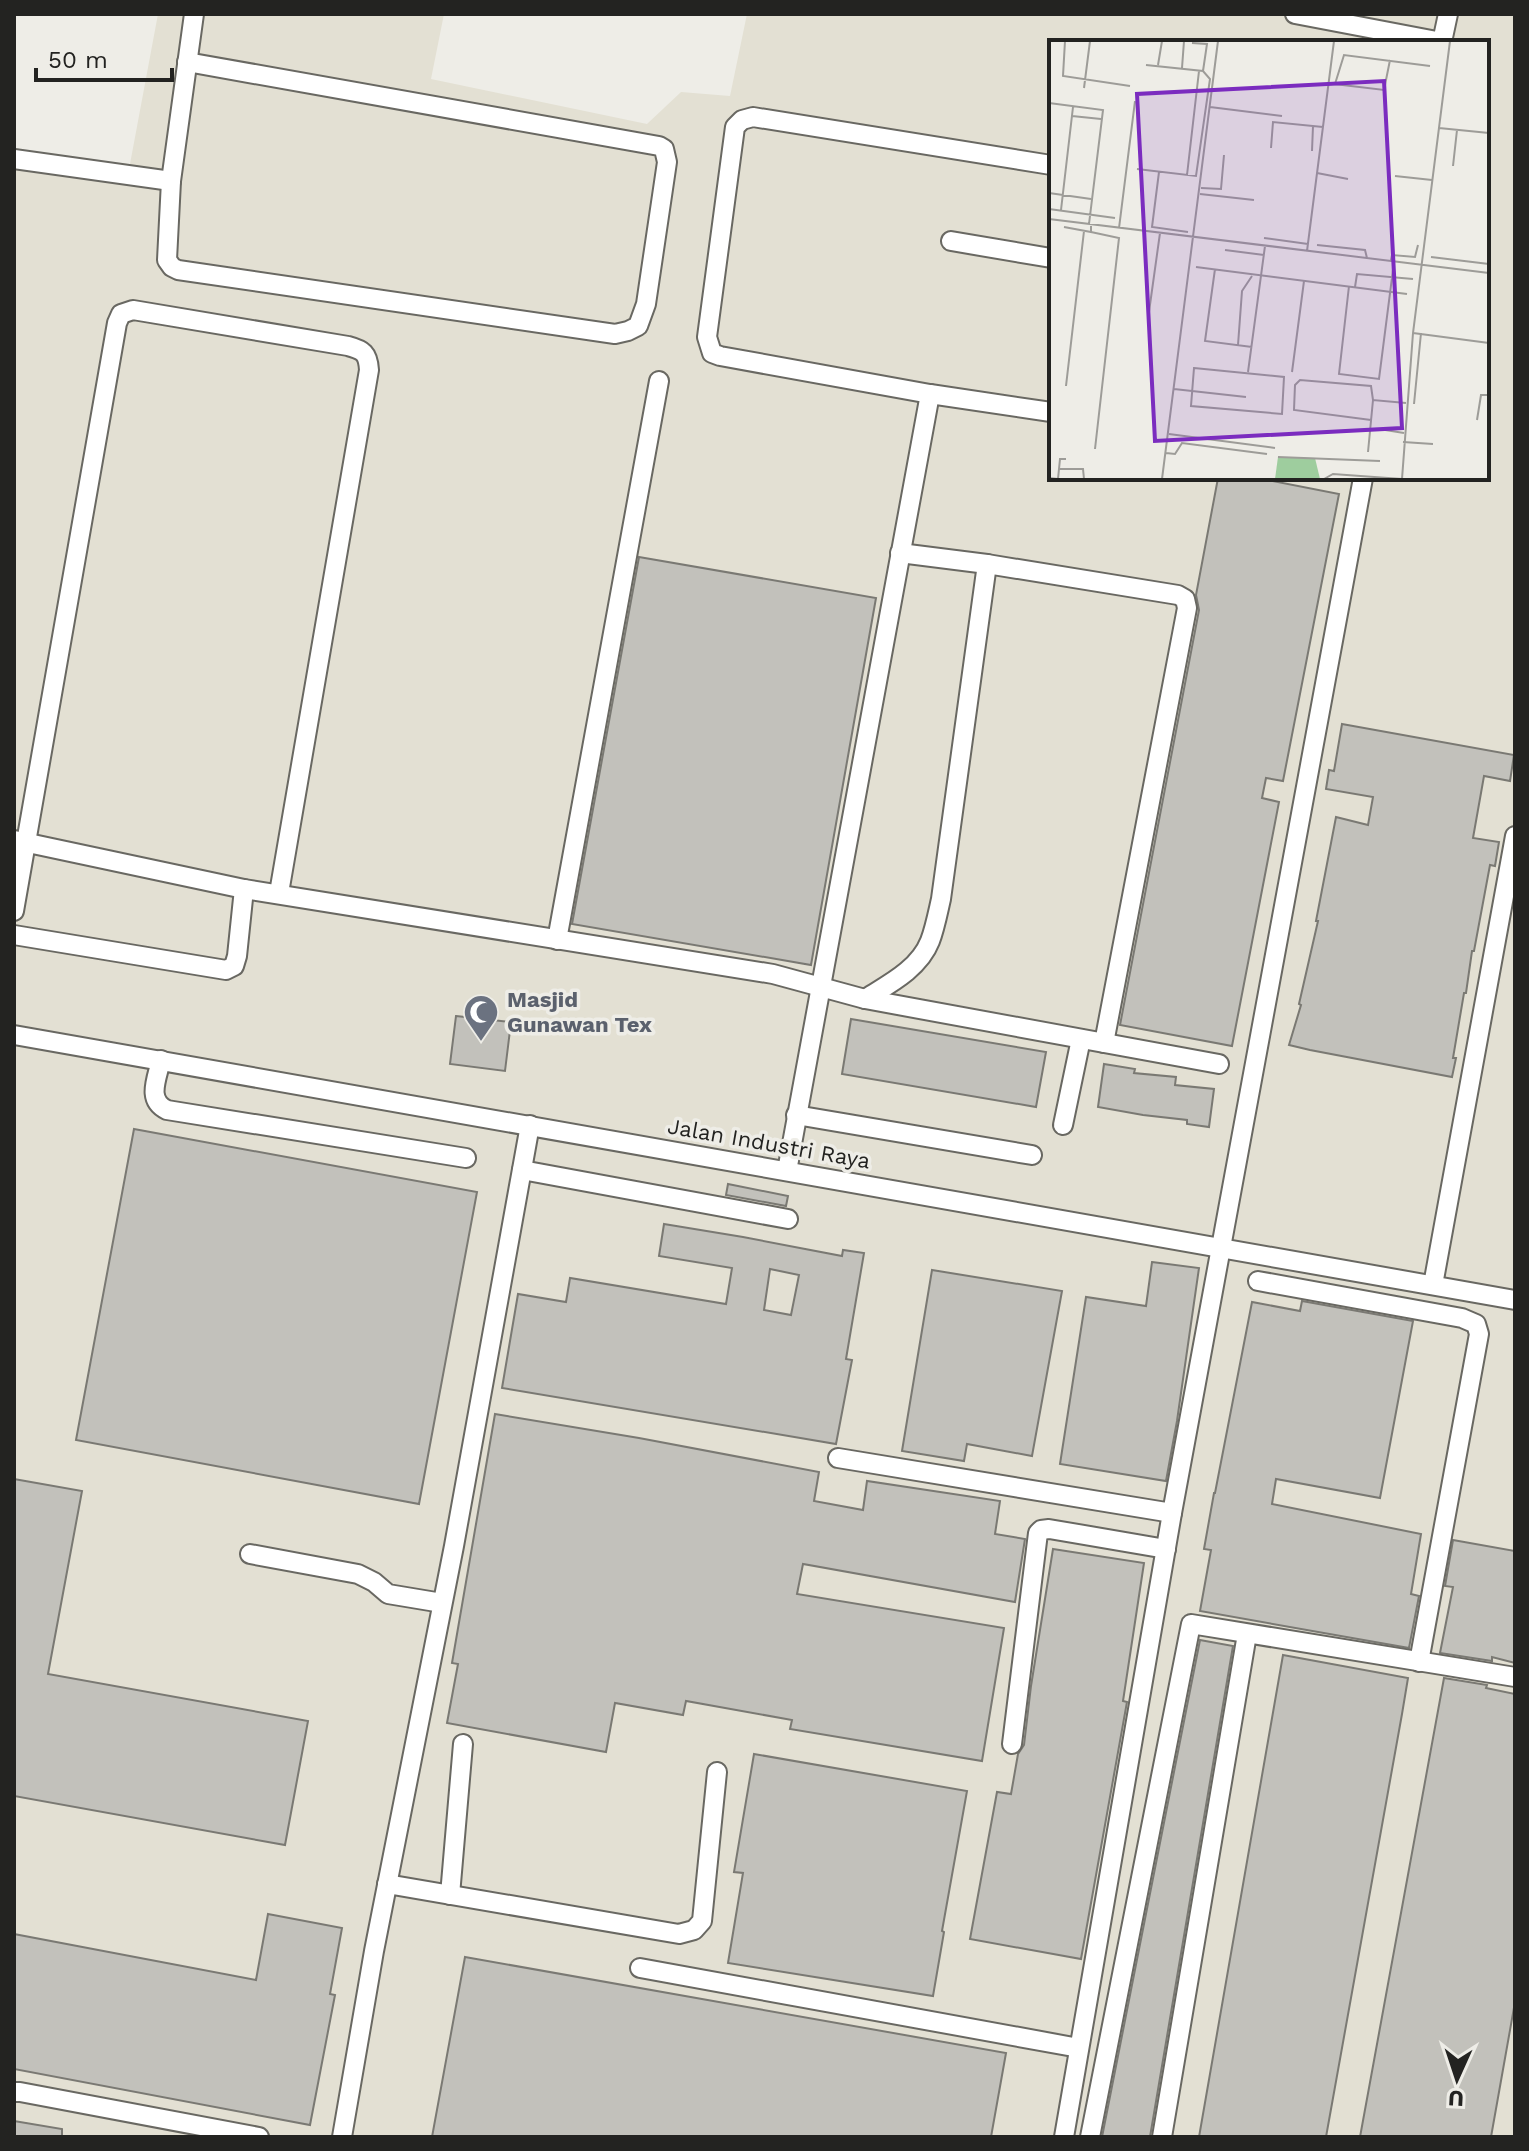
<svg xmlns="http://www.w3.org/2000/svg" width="1529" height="2151" viewBox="0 0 1529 2151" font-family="'Work Sans',sans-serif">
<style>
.built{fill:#e3e0d3;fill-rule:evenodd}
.building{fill:#c2c1bb;stroke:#7a7973;stroke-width:2;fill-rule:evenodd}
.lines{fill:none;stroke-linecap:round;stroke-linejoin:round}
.minor-casing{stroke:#696862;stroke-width:22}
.minor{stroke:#fff;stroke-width:18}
.labels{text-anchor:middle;stroke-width:7;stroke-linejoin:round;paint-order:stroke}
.worship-label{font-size:22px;font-weight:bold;fill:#5b616d;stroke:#eeede7;text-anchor:start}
.street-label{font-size:22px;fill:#232321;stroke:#eeede7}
.inset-road{fill:none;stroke:#9d9c98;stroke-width:2}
.view{fill:#7b2cbf;fill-opacity:0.15;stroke:#7b2cbf;stroke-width:4}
.inset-edge{fill:none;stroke:#232321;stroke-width:4}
</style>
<rect width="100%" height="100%" fill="#eeede7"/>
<path class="built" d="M158 14H444L431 79 647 124 681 92 730 96 747 14H1515V2137H14V156L130 164ZM1051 42H1487V478H1051Z"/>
<g class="building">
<polygon points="1218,478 1257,478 1339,494 1283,781 1266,778 1262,798 1279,802 1232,1046 1120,1025 1199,610 1196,595"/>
<polygon points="639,557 876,598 811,965 572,924"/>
<polygon points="1342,724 1514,755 1510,781 1484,776 1473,838 1499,842 1495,866 1490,865 1474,951 1472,951 1466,993 1464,993 1453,1058 1456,1058 1452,1077 1310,1050 1289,1045 1301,1005 1299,1004 1318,921 1316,921 1336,817 1368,825 1373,797 1326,789 1329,770 1334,771"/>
<polygon points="456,1016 511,1022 505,1071 450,1064"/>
<polygon points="851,1019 1046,1052 1036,1107 842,1074"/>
<polygon points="1104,1064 1135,1069 1134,1073 1176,1077 1175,1085 1214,1089 1209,1127 1187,1124 1187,1120 1143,1115 1098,1107"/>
<polygon points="134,1129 477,1192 419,1504 76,1440"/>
<polygon points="728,1184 788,1196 786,1206 726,1195"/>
<path d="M664 1224 743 1237 842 1256 843 1250 864 1253 846 1359 852 1360 836 1444 502 1388 518 1294 566 1302 570 1278 726 1304 732 1268 659 1256ZM770 1269 799 1275 791 1315 764 1310Z"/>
<polygon points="1152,1262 1199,1268 1177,1421 1166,1481 1060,1464 1086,1297 1146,1306"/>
<polygon points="932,1270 1062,1291 1032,1456 967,1444 964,1461 902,1451"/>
<polygon points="1302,1301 1413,1321 1380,1498 1276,1479 1272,1504 1421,1534 1411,1594 1419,1596 1409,1648 1200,1611 1211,1550 1204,1549 1214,1493 1215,1493 1252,1302 1300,1311"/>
<polygon points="495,1414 639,1438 819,1472 814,1501 863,1510 867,1481 1000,1501 995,1534 1025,1539 1015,1602 803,1564 797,1594 1004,1628 982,1761 790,1729 792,1720 686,1701 683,1715 615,1703 606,1752 447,1723 458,1664 452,1663"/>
<polygon points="14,1479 82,1491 48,1674 308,1721 285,1845 14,1796"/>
<polygon points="1453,1540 1515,1551 1515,1663 1492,1657 1492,1661 1440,1653 1453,1587 1445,1586"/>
<polygon points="1053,1549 1144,1563 1123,1701 1127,1702 1081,1959 970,1939 997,1792 1011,1794 1018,1754 1024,1745 1031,1686"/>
<polygon points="1200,1640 1233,1646 1150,2137 1102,2137"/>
<polygon points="1283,1655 1408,1678 1402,1714 1326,2137 1199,2137"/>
<polygon points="1444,1678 1487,1685 1486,1688 1515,1694 1515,2002 1491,2137 1360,2137"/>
<polygon points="754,1754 967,1791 942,1931 944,1932 933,1996 728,1963 743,1873 734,1872"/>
<polygon points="268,1914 342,1928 330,1994 335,1995 310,2125 14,2069 14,1934 256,1980"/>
<polygon points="465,1957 1006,2053 991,2137 432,2137"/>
<polygon points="14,2121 62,2129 62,2137 14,2137"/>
</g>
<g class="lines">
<g class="minor-casing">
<g id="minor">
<polyline points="1295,14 1442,42"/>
<polyline points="1442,42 1448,14"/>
<polyline points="14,159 171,181 194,14"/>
<polyline points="1051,165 753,117 742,120 735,127 707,337 712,353 720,356 930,394 1051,412"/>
<polyline points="171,181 167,260 172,267 178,270 615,334 628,331 638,326 646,304 667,162 664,149 659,146 187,62"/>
<polyline points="951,241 1051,258"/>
<polyline points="900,553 987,564 1178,595 1185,599 1187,608 1104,1043"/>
<polyline points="14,840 244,889 773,974 865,999 1219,1064"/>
<path d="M14 911 117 323 121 314 133 310 348 346C363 350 368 353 369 370L279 893"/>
<polyline points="14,935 226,970 234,966 237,956 244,889"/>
<polyline points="557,940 659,381"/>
<path d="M865 999C889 984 919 969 930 941 935 928 938 912 941 899L987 564"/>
<polyline points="14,1035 1515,1300"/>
<path d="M161 1060C157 1079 146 1100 167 1110L466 1158"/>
<polyline points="796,1115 1032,1155"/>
<polyline points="1063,1125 1081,1039"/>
<polyline points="522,1170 788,1219"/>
<polyline points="787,1171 930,394"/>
<polyline points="1258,1281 1462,1318 1476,1324 1479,1334 1419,1662"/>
<polyline points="1433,1285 1515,836"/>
<polyline points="838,1458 1172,1513"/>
<polyline points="250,1554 358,1574 374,1582 388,1594 442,1603"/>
<polyline points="1012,1744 1038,1533 1041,1530 1049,1529 1166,1549"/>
<polyline points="387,1884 679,1934 694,1930 702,1921 717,1772"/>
<polyline points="450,1895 463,1744"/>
<polyline points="640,1968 1079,2048"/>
<polyline points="14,2092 20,2092 259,2137"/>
<polyline points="342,2137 374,1951 454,1546 530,1125"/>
<polyline points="1064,2137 1172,1513 1363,478"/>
<polyline points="1090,2137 1191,1624 1515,1677"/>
<polyline points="1162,2137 1247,1634"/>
</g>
</g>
<use href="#minor" class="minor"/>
</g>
<defs>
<g id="mosque-pin" transform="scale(1.8)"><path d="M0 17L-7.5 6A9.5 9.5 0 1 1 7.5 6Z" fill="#6b7280" stroke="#eeede7"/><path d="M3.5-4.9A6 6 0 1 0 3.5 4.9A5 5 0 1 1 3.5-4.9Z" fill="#fff"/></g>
</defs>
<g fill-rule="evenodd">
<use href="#mosque-pin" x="481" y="1012"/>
</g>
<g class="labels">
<g class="worship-label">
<text x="507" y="1007">Masjid<tspan x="507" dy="25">Gunawan Tex</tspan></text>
</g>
<g class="street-label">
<text transform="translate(769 1143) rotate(10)" y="8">Jalan Industri Raya</text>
</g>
</g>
<g transform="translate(1049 40)">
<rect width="440" height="440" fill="#eeede7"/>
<path d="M229 417 266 418 271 439H226Z" fill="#9ecd9e"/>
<path class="inset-road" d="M16 1 14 36 81 46M143 3 158 4 154 31M109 25 113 1M133 28 135 1M285 44 335 50 341 20M286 44 295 15 381 26M35 48 41 1M0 63 54 70 40 184M161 67 233 76M23 76 52 79M390 88 440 93M222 108 224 82 274 87M263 111 264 86M404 126 408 90M88 129 147 136 161 39 154 31 97 25M110 132 103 187 139 192M268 133 299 139M138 135 150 31M346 136 383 140M152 148 172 149 175 115M0 153 42 159M151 154 205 160M0 169 66 178M12 170 24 67M0 179 440 233M15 187 42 192V184M70 188 86 61M42 192 70 198 46 409M215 198 259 204M268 205 316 210 318 218M176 210 215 215M258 211 285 1M382 217 440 224M342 220 343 215 366 217 369 205M147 227 358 254M166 229 156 301 203 307M300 246 290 334 330 339 345 222M306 247 308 234 364 239M99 279 111 193M364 293 440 303M189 305 193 251 203 236M145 328 235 337 233 374 142 366ZM199 332 216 206M243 332 255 241M17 346 35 191M125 349 197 357M365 364 372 293M322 380 245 370 246 345 251 340 322 346 324 360M428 380 432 355H440M330 389 355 393M120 394 226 408M354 402 384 404M319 412 324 360 357 363M117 413 126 414 133 403 218 414M229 417 331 421M10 429H34L35 439M0 438 9 439 11 419H17M113 439 169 1M275 439 284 434 353 439M353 439 364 293 401 1"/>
<path class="view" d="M335 41 353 388 106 401 88 54Z"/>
<rect width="440" height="440" class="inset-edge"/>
</g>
<rect width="1529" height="2151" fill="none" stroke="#232321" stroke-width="32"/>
<g transform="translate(1457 2079) rotate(183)" stroke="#eeede7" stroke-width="6" paint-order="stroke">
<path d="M0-6L14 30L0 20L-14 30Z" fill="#232321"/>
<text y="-12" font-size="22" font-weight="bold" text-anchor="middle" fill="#232321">U</text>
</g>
<path d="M36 68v12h136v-12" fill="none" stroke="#232321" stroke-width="4"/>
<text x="48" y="68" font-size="24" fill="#232321" stroke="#eeede7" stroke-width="6" paint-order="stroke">50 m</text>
</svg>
